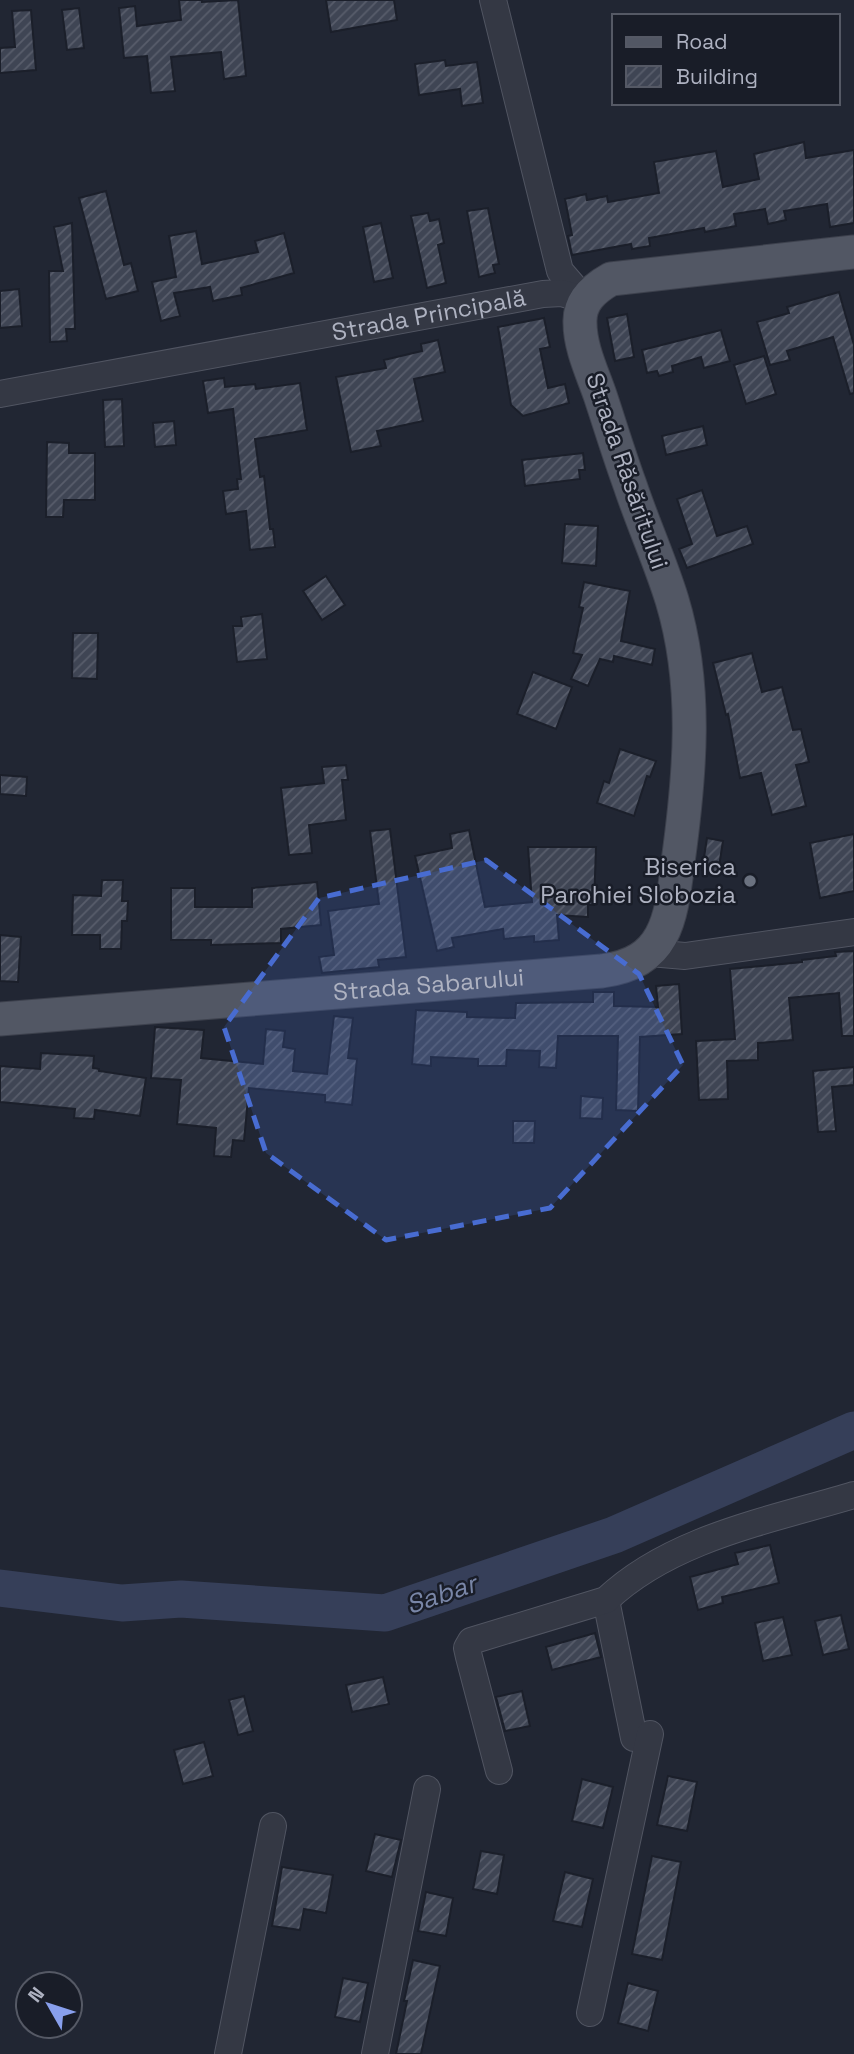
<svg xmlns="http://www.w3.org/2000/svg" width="854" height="2054" viewBox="0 0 854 2054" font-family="'Space Grotesk',sans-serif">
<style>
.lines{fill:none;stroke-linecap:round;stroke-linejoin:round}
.river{stroke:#363f59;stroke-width:37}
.building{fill:url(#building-hatch);stroke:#1b1f2a;stroke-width:2}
.minor-casing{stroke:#515562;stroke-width:28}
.major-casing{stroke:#3d414d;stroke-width:35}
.minor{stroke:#343844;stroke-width:26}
.major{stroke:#525764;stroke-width:33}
.marked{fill:#486cd1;fill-opacity:0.2;stroke:#486cd1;stroke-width:5;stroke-dasharray:14 9;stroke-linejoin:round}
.worship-dot{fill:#6b7280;stroke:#191d28;stroke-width:2.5}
.labels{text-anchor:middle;stroke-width:5;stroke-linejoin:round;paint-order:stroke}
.street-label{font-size:24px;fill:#aeb2c1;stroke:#191d28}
.poi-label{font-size:24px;fill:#aeb2c1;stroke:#191d28;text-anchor:end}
.water-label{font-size:26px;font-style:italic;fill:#7986a7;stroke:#191d28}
</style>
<defs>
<pattern id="building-hatch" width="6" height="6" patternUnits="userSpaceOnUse" patternTransform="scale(1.75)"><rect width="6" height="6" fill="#3f4554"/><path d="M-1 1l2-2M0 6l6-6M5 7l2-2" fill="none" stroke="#585d6b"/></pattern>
</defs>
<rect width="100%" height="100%" fill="#212633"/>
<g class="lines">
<polyline class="river" points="0,1588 122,1603 181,1599 385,1613 614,1535 854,1430"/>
</g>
<g class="building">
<polygon points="179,0 202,0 202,2 238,0 246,76 224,79 221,52 171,57 175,91 151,93 147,56 124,58 119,8 135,6 137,26 181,20"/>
<polygon points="326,0 394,0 397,20 331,32"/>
<polygon points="79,8 84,48 67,50 62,10"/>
<polygon points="31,10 36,70 0,73 0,48 15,47 12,11"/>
<polygon points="445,60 446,66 477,62 483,103 462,106 460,89 419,95 415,64"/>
<polygon points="804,142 806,158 854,150 854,223 830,227 827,204 784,211 786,220 768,224 765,209 734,214 736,226 705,232 704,228 649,238 650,246 632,249 631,244 572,255 568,236 572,235 565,199 586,194 587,200 607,196 608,202 659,193 654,162 716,151 723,187 759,179 754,154"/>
<polygon points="106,191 124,265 131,263 138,291 106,299 79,198"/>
<polygon points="488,208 499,264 493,265 495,273 479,277 467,211"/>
<polygon points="428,213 430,221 439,219 444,243 438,245 446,283 427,288 411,216"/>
<polygon points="72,223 75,329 66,329 67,341 50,342 49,271 63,271 54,227"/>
<polygon points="381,223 393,278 374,282 363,227"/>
<polygon points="196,231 202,264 258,252 255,241 284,233 294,273 241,288 242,295 213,301 210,287 174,293 180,316 161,321 152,282 176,277 169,236"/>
<polygon points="19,289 22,326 0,328 0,291"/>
<polygon points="839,292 854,345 854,393 850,394 833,337 787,351 790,360 770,365 757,322 789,313 787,307"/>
<polygon points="627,314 634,357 615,361 607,318"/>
<polygon points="544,318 550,347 540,349 548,388 565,384 569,403 523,416 511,405 498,327"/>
<polygon points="721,330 730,361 704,368 701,357 672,366 673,372 659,376 657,371 647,373 642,350"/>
<polygon points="438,340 445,372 414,379 423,421 377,431 381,446 351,452 336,377 386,368 384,360 422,351 421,344"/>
<polygon points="764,356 776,394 746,404 734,365"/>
<polygon points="224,378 225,387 255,384 256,389 300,383 307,430 255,439 260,477 264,476 270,529 273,529 275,547 250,550 246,511 226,514 223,491 238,489 237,479 241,479 233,409 208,413 203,381"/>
<polygon points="122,399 124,446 105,447 103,400"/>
<polygon points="174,421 176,445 155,447 153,423"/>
<polygon points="703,426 707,445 666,455 662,436"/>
<polygon points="47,442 69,443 69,453 95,453 95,500 64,500 63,517 46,517"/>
<polygon points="583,453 585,470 579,470 580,479 525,486 522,460"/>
<polygon points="702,490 717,536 747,526 753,544 687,568 679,549 692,544 677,499"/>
<polygon points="565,524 598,526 596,566 562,563"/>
<polygon points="326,576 345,605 322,620 303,591"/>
<polygon points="584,582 630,591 621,641 655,649 652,665 614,656 613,662 600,659 588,686 571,679 582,655 573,653 583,608 579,607"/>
<polygon points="262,614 267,659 237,662 233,626 242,626 241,617"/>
<polygon points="73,633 98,633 97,679 72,678"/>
<polygon points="752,653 762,692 782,687 793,730 801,729 809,762 796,765 806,806 772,815 761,773 740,778 728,714 726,715 713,663"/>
<polygon points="533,672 572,687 556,729 517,714"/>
<polygon points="620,749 656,761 650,777 647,776 634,816 597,803 604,781 609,783"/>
<polygon points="346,765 348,780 342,780 346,820 309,825 312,853 289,855 281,788 324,783 322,767"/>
<polygon points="0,775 27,777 26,796 0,794"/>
<polygon points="390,829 406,957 378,960 379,967 322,973 319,957 334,955 328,911 379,904 370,831"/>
<polygon points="469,830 485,907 532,902 528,847 596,847 594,905 588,905 588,917 557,915 559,940 534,942 534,936 504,939 503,929 452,938 454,947 437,951 415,856 452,848 450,834"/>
<polygon points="854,834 854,891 820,898 810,843"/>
<polygon points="707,838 723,841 718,873 702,870"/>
<polygon points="102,880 123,880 122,901 128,901 127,921 122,921 121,949 100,949 100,935 72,935 73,895 101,896"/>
<polygon points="317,882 321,925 281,929 281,943 211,945 211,940 171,940 171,888 195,888 195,907 252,907 252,888"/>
<polygon points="0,935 21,937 18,982 0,981"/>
<polygon points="854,951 854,1036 842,1036 839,993 789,998 793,1040 758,1043 758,1060 727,1061 728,1099 699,1100 696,1041 735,1039 730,969 802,962 802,960 836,956 835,952"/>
<polygon points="679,984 682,1034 640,1037 638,1111 616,1110 618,1036 558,1036 556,1068 539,1067 540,1051 507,1050 506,1066 478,1066 478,1059 431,1057 431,1066 412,1064 416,1010 467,1012 467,1017 515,1018 516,1003 593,1002 593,992 614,992 614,1006 658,1007 656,986"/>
<polygon points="334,1016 353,1018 348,1058 357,1059 352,1105 325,1102 325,1095 249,1088 244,1141 233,1140 231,1157 214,1156 216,1128 177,1124 181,1080 151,1078 155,1027 204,1030 201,1058 263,1064 266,1029 285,1031 283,1047 295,1049 293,1071 327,1074"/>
<polygon points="41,1053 94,1056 93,1068 99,1069 99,1071 146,1078 140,1116 95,1110 94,1119 74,1118 75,1109 0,1102 0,1066 40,1069"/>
<polygon points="854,1067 854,1085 832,1087 836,1131 818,1132 813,1071"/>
<polygon points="581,1096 603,1098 602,1119 580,1118"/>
<polygon points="513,1121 535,1121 534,1143 513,1143"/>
<polygon points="770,1545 779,1583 722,1597 723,1603 698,1610 690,1577 738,1564 735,1553"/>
<polygon points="841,1615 849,1649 823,1655 815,1621"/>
<polygon points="783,1617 792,1655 763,1661 755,1623"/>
<polygon points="595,1633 601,1657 552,1670 546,1647"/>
<polygon points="383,1677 389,1704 352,1712 346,1685"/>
<polygon points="522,1691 530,1726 505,1731 496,1697"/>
<polygon points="244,1696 253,1731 238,1735 229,1700"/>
<polygon points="204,1742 213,1776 183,1784 174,1750"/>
<polygon points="668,1776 697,1782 687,1831 657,1825"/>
<polygon points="582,1779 613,1787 603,1828 572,1821"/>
<polygon points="375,1834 401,1840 392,1877 366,1871"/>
<polygon points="481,1851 504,1855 497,1894 473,1889"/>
<polygon points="652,1856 681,1862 662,1960 632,1954"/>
<polygon points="282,1867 333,1875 326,1913 304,1909 300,1930 272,1926"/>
<polygon points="565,1872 593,1879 582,1927 553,1921"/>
<polygon points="426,1892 453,1898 446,1936 418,1931"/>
<polygon points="413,1960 440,1966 421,2054 396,2054 407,2001 404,2001"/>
<polygon points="343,1978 368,1983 360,2022 335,2017"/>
<polygon points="628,1983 658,1991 648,2031 618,2023"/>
</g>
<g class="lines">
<g class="minor-casing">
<g id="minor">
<polyline points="493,0 560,271 585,300"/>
<path id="s1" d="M0 394 543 294 562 293 585 300"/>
<polyline points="650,953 685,956 854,932"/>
<polyline points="606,1600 634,1738"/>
<path d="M499 1771 469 1657 467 1648 471 1641 606 1600C671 1538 771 1520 854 1495"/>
<polyline points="590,2013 650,1734"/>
<polyline points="228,2054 273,1826"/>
<polyline points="375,2054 427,1789"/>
</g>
</g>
<g class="major-casing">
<g id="major">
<path id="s2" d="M0 1019 602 971C667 963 671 918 678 862 690 775 698 686 672 600 660 561 643 524 630 485 619 455 610 425 600 395 592 372 580 347 580 323 579 302 593 289 611 279L854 252"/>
</g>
</g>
<use href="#minor" class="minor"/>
<use href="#major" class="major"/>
</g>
<path class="marked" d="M486 860 639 974 683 1065 550 1208 386 1240 266 1153 224 1027 319 898Z"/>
<circle class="worship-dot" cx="750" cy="881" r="7"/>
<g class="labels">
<g class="street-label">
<text dy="8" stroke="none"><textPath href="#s1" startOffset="436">Strada Principală</textPath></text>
<text transform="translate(627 471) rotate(71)" y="8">Strada Răsăritului</text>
<text dy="8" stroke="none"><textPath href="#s2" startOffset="430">Strada Sabarului</textPath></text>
</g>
<g class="poi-label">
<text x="736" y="875">Biserica<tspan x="736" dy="28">Parohiei Slobozia</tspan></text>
</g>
<g class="water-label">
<text transform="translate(441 1594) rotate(-19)" y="9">Sabar</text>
</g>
</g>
<rect x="612" y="14" width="228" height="91" fill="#191d28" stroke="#555965" stroke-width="2"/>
<rect x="626" y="37" width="35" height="10" fill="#525764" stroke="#555965" stroke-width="2"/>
<text x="676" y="49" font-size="21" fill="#aeb2c1">Road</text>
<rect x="626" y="66" width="35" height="21" fill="url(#building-hatch)" stroke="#555965" stroke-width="2"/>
<text x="676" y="84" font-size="21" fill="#aeb2c1">Building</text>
<g transform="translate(49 2005) rotate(309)"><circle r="33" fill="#191d28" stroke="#555965" stroke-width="2"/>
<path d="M0-5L12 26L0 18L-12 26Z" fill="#889fec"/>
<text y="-10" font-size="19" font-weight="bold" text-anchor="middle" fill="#aeb2c1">N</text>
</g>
</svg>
